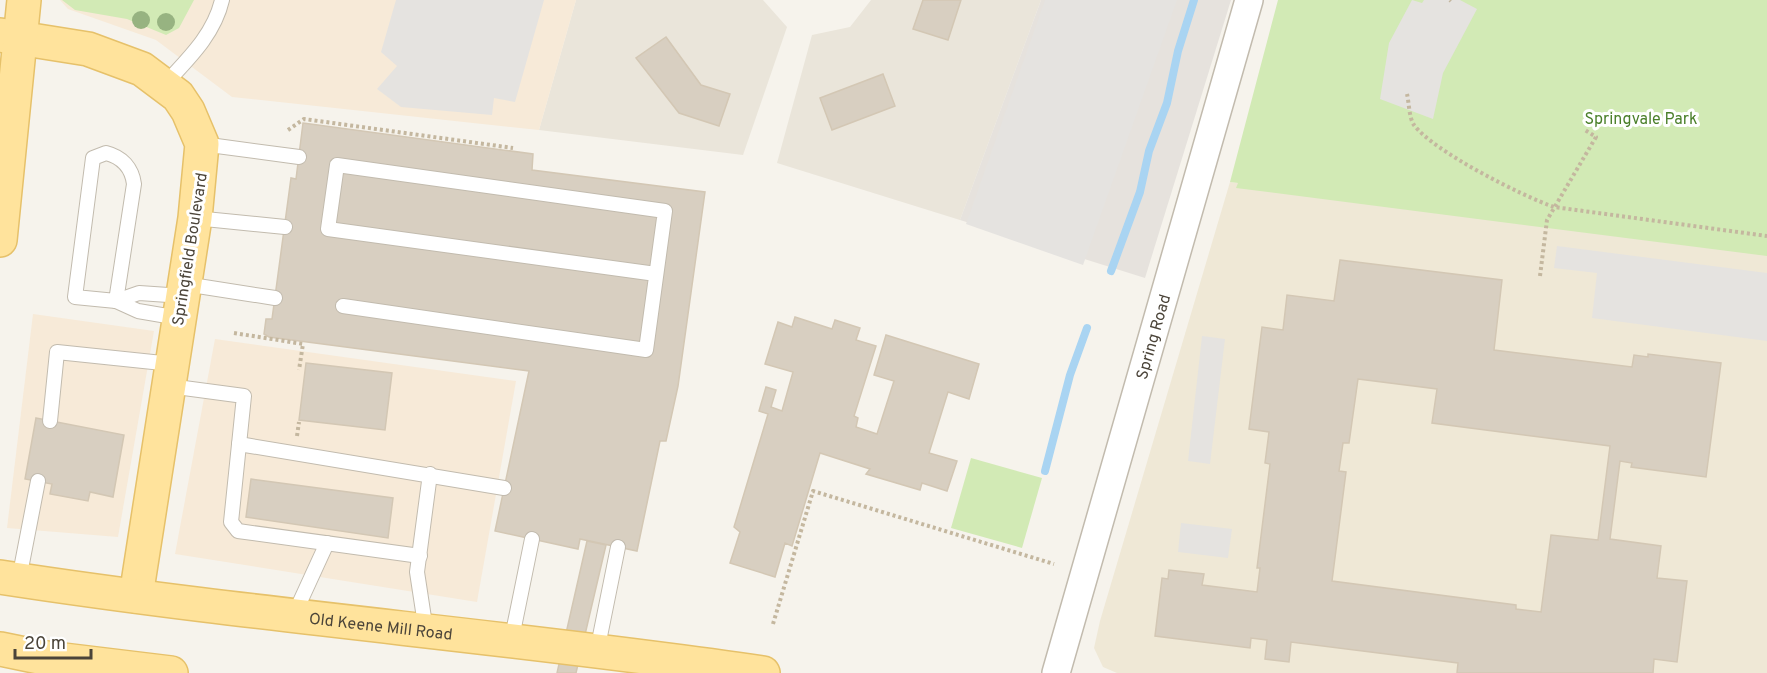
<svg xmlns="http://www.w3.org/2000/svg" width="1767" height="673" viewBox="0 0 1767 673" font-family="Overpass,sans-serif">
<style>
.residential{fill:#eae5da}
.commercial{fill:#f7ead8}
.industrial{fill:#e6e2dd}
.education{fill:#efe8d6}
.green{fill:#d2eab5}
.parking{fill:#e5e3e0}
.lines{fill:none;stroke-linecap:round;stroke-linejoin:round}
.stream{stroke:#a9d4f2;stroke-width:8}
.building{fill:#d8cfc1;stroke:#d3c7b4;stroke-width:1.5;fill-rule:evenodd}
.lane-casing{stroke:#c2bbae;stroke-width:16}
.street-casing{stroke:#c2bbae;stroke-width:30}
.primary-casing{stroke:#e6c16a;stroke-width:36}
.path{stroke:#c4b79f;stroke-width:4;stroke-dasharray:3 3;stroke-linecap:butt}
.lane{stroke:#fff;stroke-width:14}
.street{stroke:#fff;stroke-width:27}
.primary{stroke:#ffe39c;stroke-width:33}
.tree{fill:#97b381}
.labels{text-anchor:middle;stroke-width:6;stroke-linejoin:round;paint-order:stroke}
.park-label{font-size:16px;fill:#4a7f2a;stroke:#fff}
.street-label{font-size:16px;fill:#4b4439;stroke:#fff}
</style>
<rect width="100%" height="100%" fill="#f6f3ec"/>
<g class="residential">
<polygon points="576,0 763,0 787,27 743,155 539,130"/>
<polygon points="871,0 1041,0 960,220 777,163 812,35 850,27"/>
</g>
<g class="commercial">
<polygon points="60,0 576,0 539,130 232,97 156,40 68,9"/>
<polygon points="33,314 154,331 118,537 7,528"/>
<polygon points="215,339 516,381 477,602 175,554"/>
</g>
<polygon class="industrial" points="1041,0 1231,0 1145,278 960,220"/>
<polygon class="education" points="1230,182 1767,254 1767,673 1117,673 1103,667 1094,648 1100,621"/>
<g class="green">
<polygon points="62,0 194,0 179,28 166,35 127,19 75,10"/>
<polygon points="1278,0 1767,0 1767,256 1236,188 1238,183 1230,182"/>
<polygon points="971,458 1042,478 1022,548 951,528"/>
</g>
<g class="parking">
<polygon points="396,0 544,0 515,102 494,98 492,115 401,107 377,89 397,66 381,52"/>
<polygon points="1045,0 1177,0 1083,265 966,224"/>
<polygon points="1412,0 1422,3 1424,0 1460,0 1477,9 1443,73 1433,119 1380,99 1389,43"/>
<polygon points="1557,246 1767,273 1767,341 1592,318 1597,273 1554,268"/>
<polygon points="1202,336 1225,339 1210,464 1188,461"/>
<polygon points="1181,523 1232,529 1228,558 1178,552"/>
</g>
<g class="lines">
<g class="stream">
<polyline points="1111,271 1140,192 1149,151 1167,103 1178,51 1194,0"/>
<polyline points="1045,471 1070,375 1087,328"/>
</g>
</g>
<g class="building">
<polygon points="923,0 961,0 948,40 913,29"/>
<polygon points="666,37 701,85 730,94 719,126 679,113 636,58"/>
<polygon points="883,74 895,106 832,130 820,98"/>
<polygon points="303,123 533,154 532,170 705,192 678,386 666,441 660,441 637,551 580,539 578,549 495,531 529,371 269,337 264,334 266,319 272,319 291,178 296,179"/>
<path d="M1340 260 1502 280 1494 350 1632 367 1634 355 1648 357V354L1721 363 1706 477 1631 467 1632 463 1620 461 1610 539 1661 546 1657 578 1687 581 1677 662 1654 659 1653 673H1457L1458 663 1291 642 1289 662 1265 659 1267 640 1251 638 1250 648 1155 636 1162 578 1168 579 1169 570 1204 574 1202 585 1257 592 1260 568H1257L1270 464 1265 463 1269 432 1249 429 1262 327 1283 330 1287 295 1334 301ZM1358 379 1437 389 1432 423 1610 446 1598 540 1551 535 1541 612 1516 609V605L1332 581 1346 472 1339 471 1343 443H1349Z"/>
<polygon points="795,317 832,329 835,320 860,328 856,340 876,346 854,416 858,418 856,427 877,434 894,381 874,375 886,335 979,364 969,399 948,392 929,453 957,461 947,491 922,483 920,490 866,474 870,469 820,453 792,546 785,543 775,577 730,563 740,532 734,527 768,414 759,411 766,387 776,390 771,407 782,411 793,372 765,364 778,322 792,327"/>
<polygon points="306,363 392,373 385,430 299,420"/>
<polygon points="36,418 124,435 113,497 90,492 88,501 50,494 52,484 25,479"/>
<polygon points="251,479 393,498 388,538 246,517"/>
<polygon points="587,541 606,545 576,673 557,673"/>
</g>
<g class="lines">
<g class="lane-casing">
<g id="lane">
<path d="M164 85C187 60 214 35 222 0"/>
<polyline points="202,144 299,157"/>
<path d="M106 153C122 157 132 168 134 184L116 301 75 297 93 158Z"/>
<polyline points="195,218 285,227"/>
<polyline points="185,284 275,298"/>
<polyline points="116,301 139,293 183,296"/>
<polyline points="116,301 138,311 179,318"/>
<polyline points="343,306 646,350 665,211 337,165 328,229 656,274"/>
<polyline points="169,386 244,396 231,522 238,531 420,556"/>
<polyline points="50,421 57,352 172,364"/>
<polyline points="239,444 504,488"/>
<polyline points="19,579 38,481"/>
<polyline points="294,615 327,543"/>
<polyline points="426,631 417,572 430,474"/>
<polyline points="511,642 532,539"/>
<polyline points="597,651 618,547"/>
</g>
</g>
<g class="street-casing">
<g id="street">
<path id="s1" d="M1056 673 1249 0"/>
</g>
</g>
<g class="primary-casing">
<g id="primary">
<polyline points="0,35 88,49 142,69 178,96 188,111 202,144 195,218 136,596"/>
<polyline points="0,240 24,0"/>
<path id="s2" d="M0 577C253 616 509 636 763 673"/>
<polyline points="0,649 39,657 171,673"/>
</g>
</g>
<g class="path">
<polyline points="1450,0 1451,1"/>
<path d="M1407 94C1409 102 1409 118 1414 125 1433 151 1522 196 1554 207L1767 236"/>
<polyline points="288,130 304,119 513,148"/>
<polyline points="1540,276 1547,220 1596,137 1585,130"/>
<polyline points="234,333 303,344 299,370"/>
<polyline points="297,436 299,422"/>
<polyline points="773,624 813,491 1054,564"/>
</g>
<use href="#lane" class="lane"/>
<use href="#street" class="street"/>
<use href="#primary" class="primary"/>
</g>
<g class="tree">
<circle cx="141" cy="20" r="9"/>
<circle cx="166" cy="22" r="9"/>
</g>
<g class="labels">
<g class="park-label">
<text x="1641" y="124">Springvale Park</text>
</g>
<g class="street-label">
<text transform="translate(189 249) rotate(-81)" y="6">Springfield Boulevard</text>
<text dy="6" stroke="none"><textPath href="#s1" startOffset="350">Spring Road</textPath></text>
<text dy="6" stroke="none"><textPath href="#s2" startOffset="384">Old Keene Mill Road</textPath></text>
</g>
</g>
<path d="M15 649v9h76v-9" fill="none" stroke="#4b4439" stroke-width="3"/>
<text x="24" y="649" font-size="18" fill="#4b4439" stroke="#ffffff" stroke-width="4.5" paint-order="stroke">20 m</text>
</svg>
